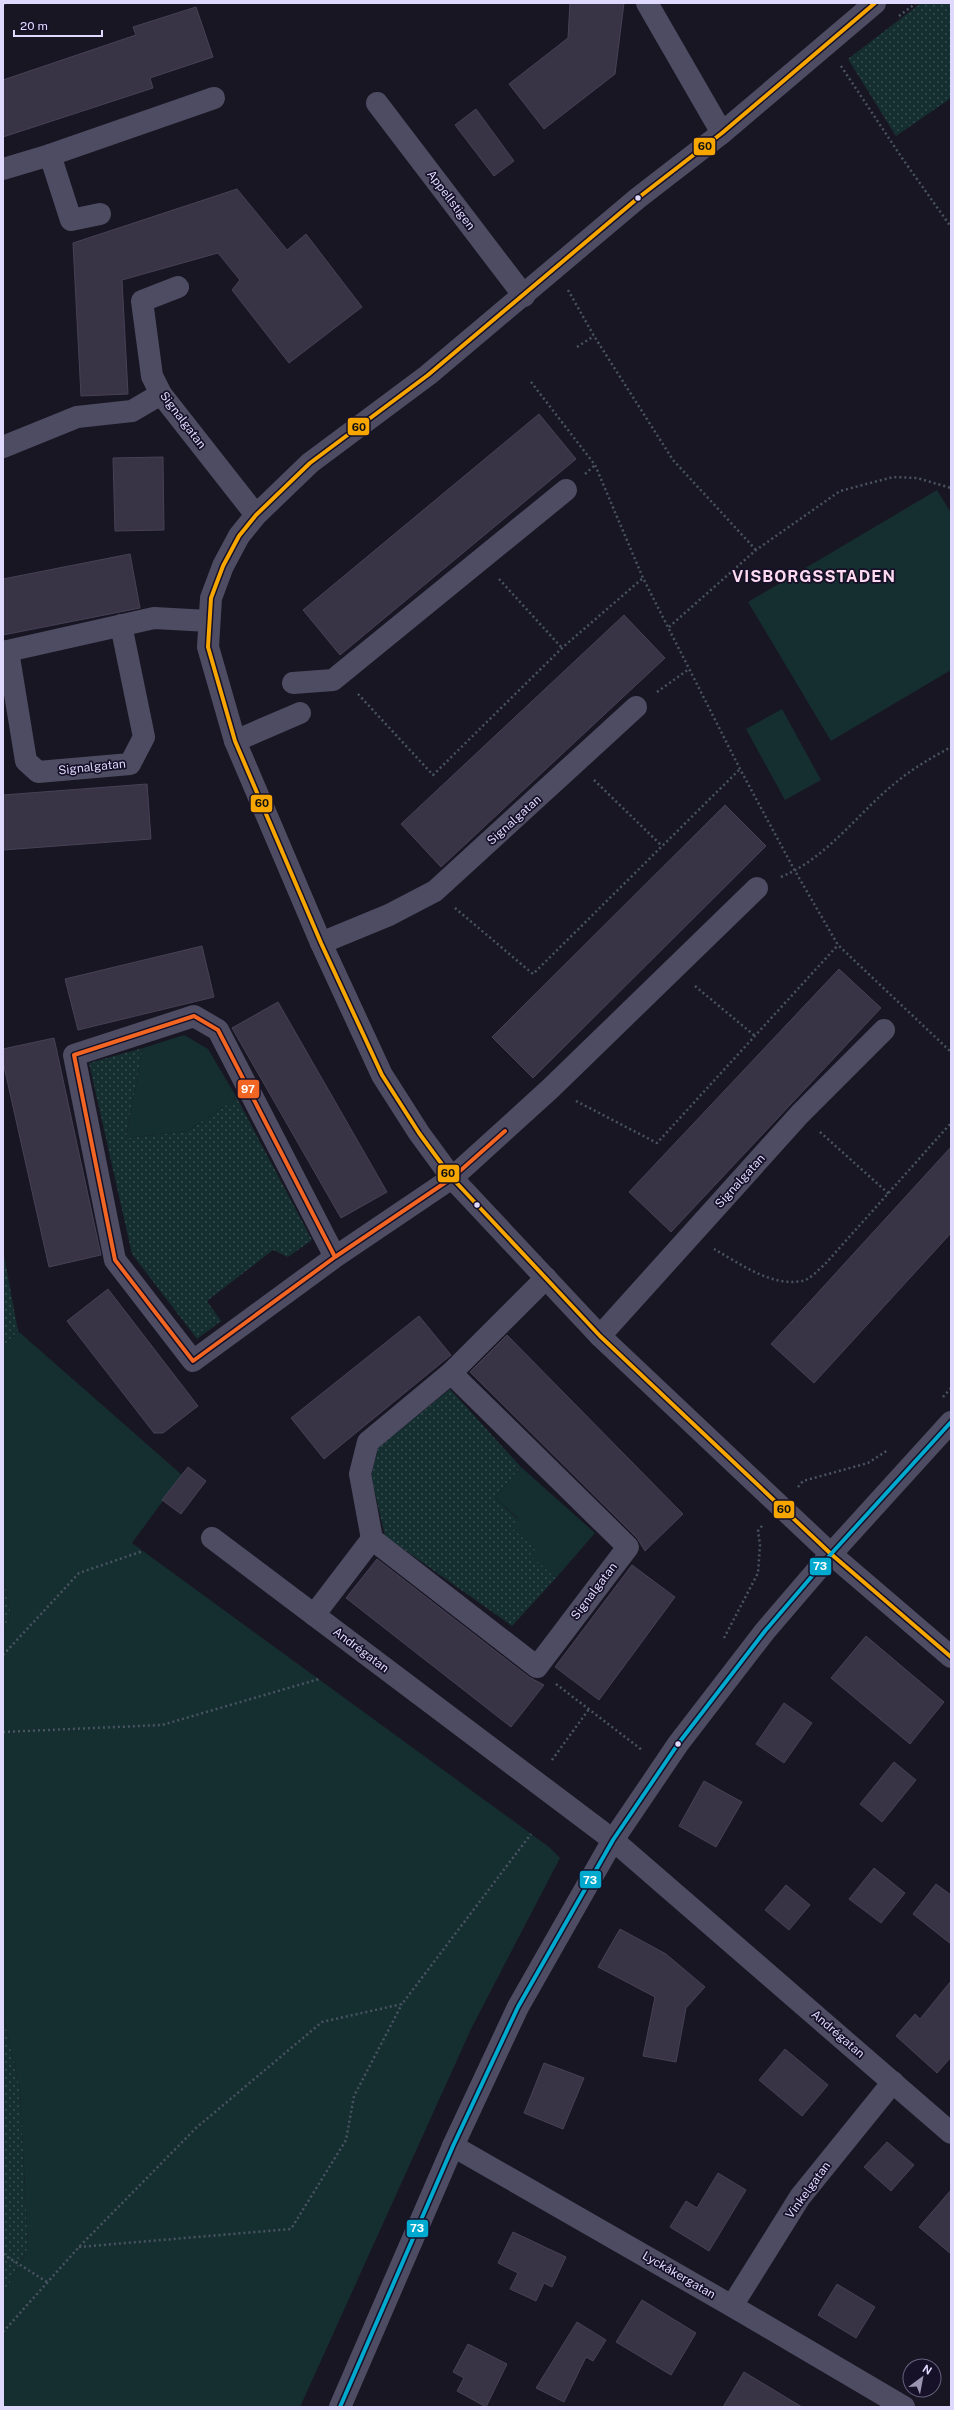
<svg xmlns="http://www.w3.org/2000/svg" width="954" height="2410" viewBox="0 0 954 2410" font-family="'Public Sans',sans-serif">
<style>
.grass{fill:url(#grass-dots)}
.park{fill:#152e30}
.building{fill:#383445;stroke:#464156}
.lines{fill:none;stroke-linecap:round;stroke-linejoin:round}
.path{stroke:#495463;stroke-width:2.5;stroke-dasharray:2 3;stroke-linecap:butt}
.minor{stroke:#4e4c63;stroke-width:22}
.bus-1-casing{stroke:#161128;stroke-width:7}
.bus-2-casing{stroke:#161128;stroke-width:7}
.bus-3-casing{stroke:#161128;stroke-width:7}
.bus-1{stroke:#f7a600;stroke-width:4}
.bus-2{stroke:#f26522;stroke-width:4}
.bus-3{stroke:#00a9ce;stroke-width:4}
.bus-dot{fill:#dfd9fe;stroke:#161128;stroke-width:1.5}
.labels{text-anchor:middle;stroke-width:3.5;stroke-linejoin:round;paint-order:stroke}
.street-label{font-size:12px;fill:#dfd9fe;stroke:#161128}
.district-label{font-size:16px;font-weight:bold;letter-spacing:1px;fill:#fedbf0;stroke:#161128}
.line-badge{stroke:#161128;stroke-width:1.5}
.badge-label{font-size:11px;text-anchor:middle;font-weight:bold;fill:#fff}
.pale-badge-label{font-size:11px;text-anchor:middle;font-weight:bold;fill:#111}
</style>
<defs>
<pattern id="grass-dots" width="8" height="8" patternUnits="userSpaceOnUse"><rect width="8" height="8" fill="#152e30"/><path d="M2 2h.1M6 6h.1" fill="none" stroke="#374c4f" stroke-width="1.8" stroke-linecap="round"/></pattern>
</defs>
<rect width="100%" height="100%" fill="#191623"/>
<g class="grass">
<polygon points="921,3 951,3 951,98 896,136 848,59"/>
<polygon points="143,1048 126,1138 187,1131 237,1098 312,1240 288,1257 273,1250 207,1301 221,1321 197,1339 132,1254 89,1063"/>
<polygon points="3,1250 18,1331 3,1347"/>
<polygon points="450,1389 521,1467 495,1498 518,1519 511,1527 536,1549 531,1555 556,1578 512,1626 385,1536 371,1476 378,1448"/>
<polygon points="3,1576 11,1613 3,1634"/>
<polygon points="3,2014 20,2089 28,2248 3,2296"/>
</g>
<g class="park">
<polygon points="937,490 951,513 951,670 831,741 748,602"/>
<polygon points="782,709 821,780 785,800 746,729"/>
<polygon points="184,1035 208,1049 237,1098 187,1131 126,1138 143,1048"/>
<polygon points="18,1331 182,1475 132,1543 549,1847 560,1858 472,2027 300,2407 3,2407 3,2296 28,2248 20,2089 3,2014 3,1634 11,1613 3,1576 3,1347"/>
<polygon points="521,1467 595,1533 556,1578 530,1555 535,1549 511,1527 518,1518 495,1498"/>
</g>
<g class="building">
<polygon points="570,3 624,3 615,74 544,129 509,84 568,38"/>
<polygon points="196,7 213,57 150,78 153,88 3,137 3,80 136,35 133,27"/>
<polygon points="476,109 514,161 494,176 455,125"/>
<polygon points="237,189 287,250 306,234 362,307 289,363 232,290 240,280 218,253 122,280 128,394 81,396 73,243"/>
<polygon points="539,414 576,459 340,655 303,610"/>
<polygon points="163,457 164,530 115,531 113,458"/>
<polygon points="130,554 140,608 3,635 3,579"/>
<polygon points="624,615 665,658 441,867 401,824"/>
<polygon points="147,784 151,839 3,850 3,795"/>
<polygon points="725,805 766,846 533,1078 492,1037"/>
<polygon points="202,946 214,997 78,1030 65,979"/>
<polygon points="839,969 881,1008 671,1232 629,1192"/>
<polygon points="278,1002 387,1192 341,1218 232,1028"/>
<polygon points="54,1038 101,1255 49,1267 3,1062 3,1049"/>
<polygon points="951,1147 951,1233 814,1383 771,1344"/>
<polygon points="108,1289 198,1406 163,1433 154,1433 67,1321"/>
<polygon points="419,1316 451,1355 324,1459 291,1418"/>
<polygon points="507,1335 683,1514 645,1551 637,1538 470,1372"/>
<polygon points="188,1467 206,1481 181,1514 162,1500"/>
<polygon points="377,1559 529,1677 544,1685 511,1727 346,1598"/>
<polygon points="632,1565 675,1597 599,1700 555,1667"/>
<polygon points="866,1636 944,1702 910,1744 831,1678"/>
<polygon points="784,1703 812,1723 784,1763 756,1744"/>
<polygon points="894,1762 916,1780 882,1822 860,1804"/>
<polygon points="704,1781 742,1802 716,1847 679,1826"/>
<polygon points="874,1868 905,1893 881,1923 849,1899"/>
<polygon points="936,1884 951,1895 951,1944 913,1914"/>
<polygon points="786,1885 810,1905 789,1930 765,1910"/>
<polygon points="620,1929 666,1954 705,1987 686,2008 676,2062 643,2056 655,1997 598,1967"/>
<polygon points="951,1981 951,2057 937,2073 896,2036 915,2014 920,2019"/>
<polygon points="785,2049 828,2085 802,2116 759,2080"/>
<polygon points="544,2063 584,2078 563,2129 524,2113"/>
<polygon points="887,2142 914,2165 891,2191 864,2167"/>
<polygon points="718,2173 746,2190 709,2251 670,2227 686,2201 697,2208"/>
<polygon points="951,2190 951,2254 919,2227"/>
<polygon points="513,2232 566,2257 552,2287 544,2283 536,2301 510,2289 518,2273 498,2263"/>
<polygon points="837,2284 875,2307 856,2338 818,2315"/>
<polygon points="642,2300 696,2333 671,2375 616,2342"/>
<polygon points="577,2322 606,2340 593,2361 586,2357 564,2402 536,2388"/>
<polygon points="468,2344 507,2364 486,2407 457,2391 464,2378 453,2372"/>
<polygon points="744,2372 802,2407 723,2407"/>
</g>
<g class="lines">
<g class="path">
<polyline points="3,4 6,3"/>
<polyline points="899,16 916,3"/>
<polyline points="841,66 902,158 951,227"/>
<polyline points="568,290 594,336 673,460 756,550"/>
<polyline points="577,347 594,336"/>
<polyline points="531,382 595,465 643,578 740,769 795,871 838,945 951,1052"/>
<polyline points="585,474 595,465"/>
<polyline points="499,579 562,648"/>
<polyline points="669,627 756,550 840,491 893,477 917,478 951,488"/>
<polyline points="657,692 689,669"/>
<polyline points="358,694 433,775 562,648 643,578"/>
<polyline points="594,780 662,846"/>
<path d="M781 877C829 857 859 811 899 780 915 767 933 757 951 747"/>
<polyline points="455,908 533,974 740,769"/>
<polyline points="695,986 755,1036"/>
<polyline points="576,1101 657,1143 838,945"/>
<polyline points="820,1132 889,1194"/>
<path d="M714 1249C739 1263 771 1287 802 1281 810 1280 820 1268 826 1263L951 1123"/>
<polyline points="943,1397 951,1388"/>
<polyline points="798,1487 803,1481 868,1463 888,1450"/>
<polyline points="724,1638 758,1573 760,1545 758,1531 762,1526"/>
<polyline points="3,1655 79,1573 143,1551"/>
<polyline points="556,1684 642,1750"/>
<polyline points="3,1732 162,1725 319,1679"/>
<polyline points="552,1760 589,1709"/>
<polyline points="79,2247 291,2229 346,2140 354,2096 402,2004"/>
<polyline points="3,2254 47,2282"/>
<polyline points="3,2332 79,2247 196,2128 322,2022 402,2004 531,1834"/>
</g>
<g class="minor">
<polyline points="647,3 722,133"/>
<polyline points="875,3 722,133 638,198 428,375 310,463 256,515 239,536 223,566 211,598 208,647 235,741 321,943 382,1075 419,1133 452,1178 600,1336 831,1554 951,1657"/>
<polyline points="377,103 524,296"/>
<polyline points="50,155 214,98"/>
<polyline points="3,169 50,155 71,220 100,214"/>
<polyline points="178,287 142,301 152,376 161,394 256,515"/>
<polyline points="3,447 77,417 132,411 161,394"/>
<polyline points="8,651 26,761 38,772 130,764 144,737 121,625"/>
<polyline points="3,652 154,618 209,621"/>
<polyline points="293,683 333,680 566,490"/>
<polyline points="235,741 300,713"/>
<polyline points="321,943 389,915 435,891 636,707"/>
<polyline points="335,1257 218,1030 194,1016 74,1055 115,1260 193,1361 335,1257 452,1178 551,1088 757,888"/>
<polyline points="600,1336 800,1114 884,1030"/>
<polyline points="451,1373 546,1278"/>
<polyline points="212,1538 613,1840 951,2133"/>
<polyline points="314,1615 372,1539 360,1474 368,1442 451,1373 628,1547 537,1667 372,1539"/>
<polyline points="453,2146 732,2306 904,2407"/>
<polyline points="732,2306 800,2197 893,2082"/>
<polyline points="340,2407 453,2146 518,2007 613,1840 678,1744 765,1631 831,1554 951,1422"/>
</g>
<g class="bus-1-casing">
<polyline id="bus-1" points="875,3 722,133 638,198 428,375 310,463 256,515 239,536 223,566 211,598 208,647 235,741 321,943 382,1075 419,1133 452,1178 600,1336 831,1554 951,1657"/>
</g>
<g class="bus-2-casing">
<polyline id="bus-2" points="335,1257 218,1030 194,1016 74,1055 115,1260 193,1361 335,1257 452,1178 505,1131"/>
</g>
<g class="bus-3-casing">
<polyline id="bus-3" points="340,2407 453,2146 518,2007 613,1840 678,1744 765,1631 831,1554 951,1422"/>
</g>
<use href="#bus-1" class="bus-1"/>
<use href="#bus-2" class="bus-2"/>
<use href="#bus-3" class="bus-3"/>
</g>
<g class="bus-dot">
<circle cx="638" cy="198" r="3.5"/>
<circle cx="477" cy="1205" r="3.5"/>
<circle cx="678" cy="1744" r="3.5"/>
</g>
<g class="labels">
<g class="street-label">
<text transform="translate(451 200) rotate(53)" y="4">Appellstigen</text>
<text transform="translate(183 420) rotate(53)" y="4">Signalgatan</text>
<text transform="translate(92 767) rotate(-6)" y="4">Signalgatan</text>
<text transform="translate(514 820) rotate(-42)" y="4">Signalgatan</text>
<text transform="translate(740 1181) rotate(-48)" y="4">Signalgatan</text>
<text transform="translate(594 1591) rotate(-53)" y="4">Signalgatan</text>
<text transform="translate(361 1650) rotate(37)" y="4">Andrégatan</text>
<text transform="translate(838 2034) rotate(41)" y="4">Andrégatan</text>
<text transform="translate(808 2190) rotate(-54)" y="4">Vinkelgatan</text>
<text transform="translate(679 2275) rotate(30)" y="4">Lyckåkergatan</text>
</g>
<g class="district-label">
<text x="814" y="582">VISBORGSSTADEN</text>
</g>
</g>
<g class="line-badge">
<rect x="693" y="137" width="23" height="19" rx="4" fill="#f7a600"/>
<rect x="347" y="417" width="23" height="19" rx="4" fill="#f7a600"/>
<rect x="250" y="794" width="23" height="19" rx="4" fill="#f7a600"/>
<rect x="237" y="1079" width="23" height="20" rx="4" fill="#f26522"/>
<rect x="437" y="1164" width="23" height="19" rx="4" fill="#f7a600"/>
<rect x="773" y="1500" width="22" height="19" rx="4" fill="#f7a600"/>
<rect x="809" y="1557" width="23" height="19" rx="4" fill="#00a9ce"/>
<rect x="579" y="1870" width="23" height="19" rx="4" fill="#00a9ce"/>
<rect x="406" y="2219" width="23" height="19" rx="4" fill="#00a9ce"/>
</g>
<g class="badge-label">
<text x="248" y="1093">97</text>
<text x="820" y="1570">73</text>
<text x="590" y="1884">73</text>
<text x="417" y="2232">73</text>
</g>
<g class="pale-badge-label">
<text x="705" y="150">60</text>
<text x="359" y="431">60</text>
<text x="262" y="807">60</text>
<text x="448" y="1177">60</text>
<text x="784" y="1513">60</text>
</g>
<rect width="954" height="2410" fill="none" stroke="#dfd9fe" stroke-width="8"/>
<g transform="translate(922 2378) rotate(32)"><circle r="19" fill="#161128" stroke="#66617e"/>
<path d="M0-3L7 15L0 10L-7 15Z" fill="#9a95b1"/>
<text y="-6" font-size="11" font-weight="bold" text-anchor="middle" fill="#dfd9fe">N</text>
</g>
<path d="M14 30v6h88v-6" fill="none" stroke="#dfd9fe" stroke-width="2"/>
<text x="20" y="30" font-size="12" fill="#dfd9fe" stroke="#161128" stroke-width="3" paint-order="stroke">20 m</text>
</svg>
